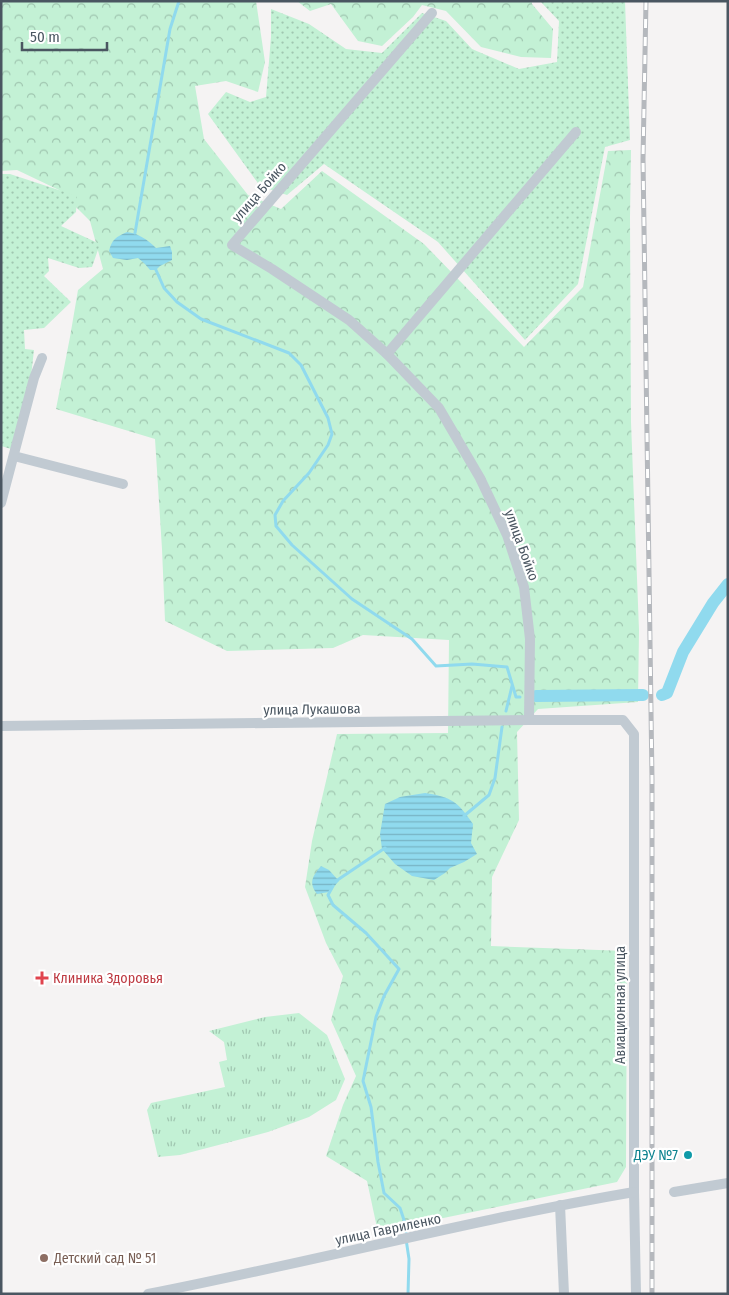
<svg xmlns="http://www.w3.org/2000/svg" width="729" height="1295" viewBox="0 0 729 1295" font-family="'Fira Sans Condensed',sans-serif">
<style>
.grass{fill:url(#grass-tufts)}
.forest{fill:url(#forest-crowns)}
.garden{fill:url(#garden-dots)}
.water{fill:url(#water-rules)}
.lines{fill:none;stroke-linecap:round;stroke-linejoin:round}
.stream{stroke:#90daee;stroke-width:3}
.canal{stroke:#90daee;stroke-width:12}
.street{stroke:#c1cad2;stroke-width:10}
.rail-casing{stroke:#b5b8bd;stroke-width:5}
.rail{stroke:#fff;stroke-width:3;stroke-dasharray:9;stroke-linecap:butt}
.health-dot{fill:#e0444e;stroke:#fff;stroke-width:2}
.culture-dot{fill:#0f9aa8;stroke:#fff;stroke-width:2}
.education-dot{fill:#8d6e63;stroke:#fff;stroke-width:2}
.labels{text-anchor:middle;stroke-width:4.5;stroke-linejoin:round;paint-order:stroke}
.street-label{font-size:14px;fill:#4a5661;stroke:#fff}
.health-label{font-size:14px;fill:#be3a42;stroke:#fff;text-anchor:start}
.culture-label{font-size:14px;fill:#0d838f;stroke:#fff;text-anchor:end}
.education-label{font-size:14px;fill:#785e54;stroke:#fff;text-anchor:start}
</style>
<defs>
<pattern id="grass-tufts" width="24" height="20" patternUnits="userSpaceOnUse" patternTransform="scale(1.25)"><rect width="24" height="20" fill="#c3f1d5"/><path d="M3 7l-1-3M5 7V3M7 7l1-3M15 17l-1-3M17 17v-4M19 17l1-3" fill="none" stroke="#a0c6b0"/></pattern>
<pattern id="forest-crowns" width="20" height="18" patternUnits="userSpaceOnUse" patternTransform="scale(1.25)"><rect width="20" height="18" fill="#c3f1d5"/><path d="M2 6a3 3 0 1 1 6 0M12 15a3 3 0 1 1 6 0" fill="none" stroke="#a0c6b0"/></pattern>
<pattern id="garden-dots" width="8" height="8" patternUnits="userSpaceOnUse" patternTransform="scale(1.25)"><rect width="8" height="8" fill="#c3f1d5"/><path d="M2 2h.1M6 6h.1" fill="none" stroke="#a0c6b0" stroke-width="1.8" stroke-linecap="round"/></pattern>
<pattern id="water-rules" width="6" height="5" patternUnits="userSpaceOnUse" patternTransform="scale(1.25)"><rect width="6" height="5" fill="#90daee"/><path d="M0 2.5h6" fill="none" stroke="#78b4c4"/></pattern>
</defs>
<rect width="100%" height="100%" fill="#f5f3f3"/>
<polygon class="grass" points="299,1013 327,1035 345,1079 336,1100 309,1117 268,1132 180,1155 158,1157 147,1110 151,1103 225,1087 219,1062 227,1060 224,1042 209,1031 265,1017"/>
<g class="forest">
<polygon points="1,1 256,1 265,62 258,92 226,81 195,86 204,139 248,195 281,209 322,171 424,244 524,347 583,287 608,151 631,150 630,217 631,422 639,630 638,702 538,709 517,732 519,820 492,877 491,946 627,951 626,1167 617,1182 424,1222 379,1237 367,1181 326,1156 343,1105 356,1076 331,1020 343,976 326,943 305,887 312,841 337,734 448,733 449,640 363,635 333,648 227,651 165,621 162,549 155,439 56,409 70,337 78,290 103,269 90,221 59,190 17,170 1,171"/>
<polygon points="297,1 532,1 532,4 553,29 551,58 521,57 481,47 446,11 422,5 413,17 382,46 358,41 331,4 310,11"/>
</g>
<g class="garden">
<polygon points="540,1 625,1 630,140 605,147 578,284 525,340 438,242 324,164 287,195 260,186 208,114 226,92 250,102 266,97 271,37 271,9 309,24 346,49 382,53 422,13 446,21 472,49 519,69 557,62 559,21"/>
<polygon points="1,174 10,174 77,196 76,212 61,226 100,244 92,267 79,268 48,258 49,271 44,276 71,302 44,328 24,330 25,349 34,350 26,420 18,451 1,446"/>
</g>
<g class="water">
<path d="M127 232C138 233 148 240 156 248L170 246 172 252V260L160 266 156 270H150L145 264 138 258 127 260 113 258 109 251C112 239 116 237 127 232Z"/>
<path d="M425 793C452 797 458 802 473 824L471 843 477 854 464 862 450 868 445 873 434 880 412 876 395 864 382 849 380 834 385 804 400 797Z"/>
<path d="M321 866 329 870 339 881 329 892 317 894C308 882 313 876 321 866Z"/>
</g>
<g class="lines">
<g class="stream">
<polyline points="135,233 170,29 179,1"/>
<polyline points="156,270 164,288 177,302 201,319 289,353 301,365 328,418 332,434 328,445 309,473 283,501 275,515 276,526 292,545 352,599 412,639 436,666 472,664 507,667 516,697 520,697"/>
<polyline points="506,711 512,686"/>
<polyline points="464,816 489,795 495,778 502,727"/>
<polyline points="336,881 385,848"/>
<polyline points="333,886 328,895 333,905 366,933 399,969 384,996 376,1017 363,1081 371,1107 378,1162 384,1193 400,1208 404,1220 406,1232"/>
<polyline points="406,1239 409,1259 408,1294"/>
</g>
<g class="canal">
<polyline points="662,695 667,693 683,652 713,603 728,584"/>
<polyline points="536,696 643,695"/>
</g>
<g class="street">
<polyline points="432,13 232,245 272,269 349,320 387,354 439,408 480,478 507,535 524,587 530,639 529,720"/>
<polyline points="387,354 576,132"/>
<polyline points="14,456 123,484"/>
<polyline points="1,503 34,378 42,358"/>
<polyline points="1,726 529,720 623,720 634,734 634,1192 636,1294"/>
<polyline points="674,1192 728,1183"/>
<polyline points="560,1205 564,1294"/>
<path d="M148 1294C311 1262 471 1220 634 1192"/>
</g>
<g class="rail-casing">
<polyline id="rail" points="646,1 643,159 652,779 652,1294"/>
</g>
<use href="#rail" class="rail"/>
</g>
<path class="health-dot" d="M39.5 970.5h5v5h5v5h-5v5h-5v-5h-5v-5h5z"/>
<circle class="culture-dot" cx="688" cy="1155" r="5"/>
<circle class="education-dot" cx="44" cy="1258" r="5"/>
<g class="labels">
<g class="street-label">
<text transform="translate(259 192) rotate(-49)" y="5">улица Бойко</text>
<text transform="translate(522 545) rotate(70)" y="5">улица Бойко</text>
<text transform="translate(312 709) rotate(-1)" y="5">улица Лукашова</text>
<text transform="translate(620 1005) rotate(-90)" y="5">Авиационная улица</text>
<text transform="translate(388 1229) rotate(-12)" y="5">улица Гавриленко</text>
</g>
<g class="health-label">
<text x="53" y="983">Клиника Здоровья</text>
</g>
<g class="culture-label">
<text x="678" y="1160">ДЭУ №7</text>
</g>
<g class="education-label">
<text x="54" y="1263">Детский сад № 51</text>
</g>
</g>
<rect width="729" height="1295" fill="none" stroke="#4a5661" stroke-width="5"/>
<path d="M22 42v8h85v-8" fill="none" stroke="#4a5661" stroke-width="2.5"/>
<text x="30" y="42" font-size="15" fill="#4a5661" stroke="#ffffff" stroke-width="4" paint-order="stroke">50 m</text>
</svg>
